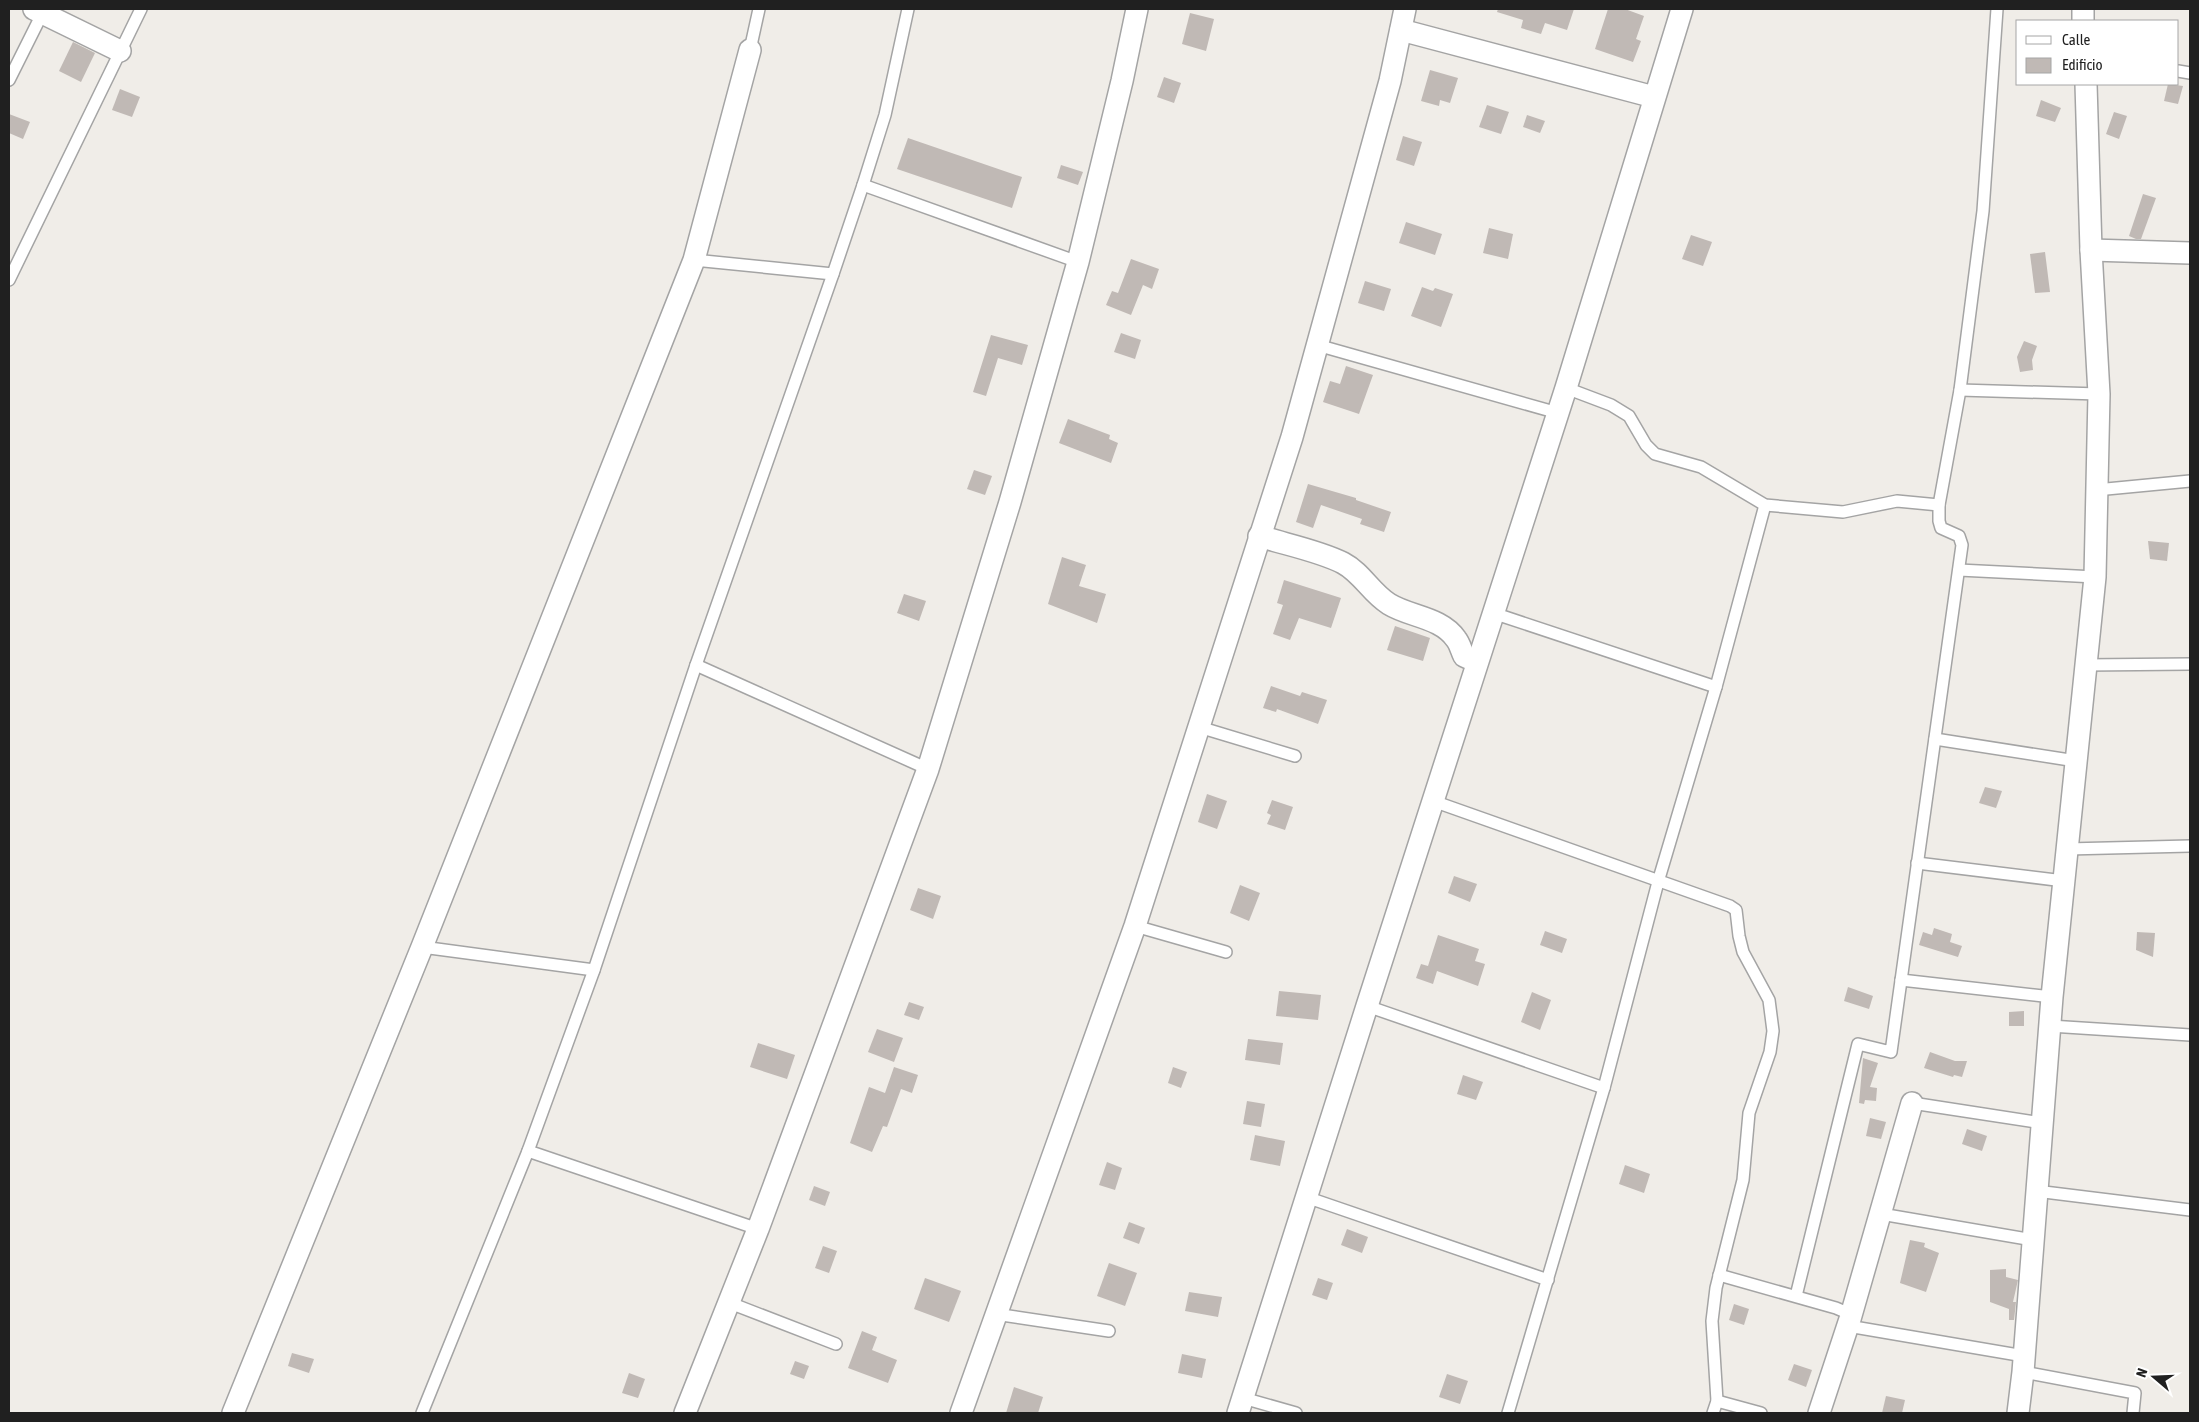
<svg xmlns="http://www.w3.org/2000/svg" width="2199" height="1422" viewBox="0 0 2199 1422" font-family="'Asap Condensed',sans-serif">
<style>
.building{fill:#c0b9b5}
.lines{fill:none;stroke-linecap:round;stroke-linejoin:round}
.service-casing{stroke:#a4a4a4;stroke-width:14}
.minor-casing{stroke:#a4a4a4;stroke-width:24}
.service{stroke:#fff;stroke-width:11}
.minor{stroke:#fff;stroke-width:21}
</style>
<rect width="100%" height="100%" fill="#f0ede8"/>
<g class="building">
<polygon points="1498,9 1574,9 1567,30 1545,23 1541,34 1521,28 1523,20 1497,12"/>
<polygon points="1608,9 1625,9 1644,16 1636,39 1641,41 1633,62 1595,49"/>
<polygon points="1190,13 1214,19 1206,51 1182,44"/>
<polygon points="73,42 95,53 81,82 59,71"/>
<polygon points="1430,70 1458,78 1450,103 1440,100 1439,106 1421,101"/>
<polygon points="1164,77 1181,83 1174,103 1157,97"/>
<polygon points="2168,84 2183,86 2178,104 2164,101"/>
<polygon points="120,89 140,97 132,117 112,110"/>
<polygon points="2041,100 2061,108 2055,122 2036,116"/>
<polygon points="1487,105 1509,112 1501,134 1479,127"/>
<polygon points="2114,112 2127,116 2119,139 2106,134"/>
<polygon points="9,114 30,122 23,139 9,133"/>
<polygon points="1527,115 1545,121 1540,133 1523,127"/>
<polygon points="1403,136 1422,142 1414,166 1396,160"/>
<polygon points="908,138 1022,177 1012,208 897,169"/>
<polygon points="1061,165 1083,172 1078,185 1057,178"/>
<polygon points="2143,194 2156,198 2141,239 2136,239 2129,236"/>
<polygon points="1406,222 1442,234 1435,255 1399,243"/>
<polygon points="1489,228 1513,234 1508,259 1483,253"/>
<polygon points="1691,235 1712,242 1703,266 1682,259"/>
<polygon points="2045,252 2050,292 2035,293 2030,254"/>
<polygon points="1131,259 1159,269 1152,289 1143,285 1131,315 1106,305 1112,291 1118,293"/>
<polygon points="1365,281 1391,289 1384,311 1358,303"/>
<polygon points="1422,287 1433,291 1435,288 1453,294 1441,327 1411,316"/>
<polygon points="1121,333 1141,340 1135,359 1114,352"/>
<polygon points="991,335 1028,345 1022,365 998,358 986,396 973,392"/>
<polygon points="2024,341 2037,346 2032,360 2033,370 2020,372 2017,357"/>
<polygon points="1346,366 1373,375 1359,414 1323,402 1330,381 1340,384"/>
<polygon points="1068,419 1110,435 1109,439 1118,443 1111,463 1059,443"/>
<polygon points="974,470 992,476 985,495 967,489"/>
<polygon points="1308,484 1356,498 1356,500 1391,512 1384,532 1360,524 1362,519 1321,505 1313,528 1296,522"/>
<polygon points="2148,541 2169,543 2167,561 2150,559"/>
<polygon points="1062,557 1086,565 1079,586 1106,594 1097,623 1048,604"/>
<polygon points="1284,580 1341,598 1331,628 1299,618 1290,640 1273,634 1283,605 1277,603"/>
<polygon points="904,594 926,601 919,621 897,613"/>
<polygon points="1395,626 1430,638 1423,661 1387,650"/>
<polygon points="1271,686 1300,696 1302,692 1327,700 1318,724 1277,709 1276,712 1263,708"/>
<polygon points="1985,787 2002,791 1996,808 1979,803"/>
<polygon points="1207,794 1227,801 1217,829 1198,822"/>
<polygon points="1272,800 1293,807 1285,830 1267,824 1271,815 1267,813"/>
<polygon points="1454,876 1477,884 1470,902 1448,893"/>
<polygon points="1240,885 1260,893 1249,921 1230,913"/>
<polygon points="918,888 941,896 933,919 910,910"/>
<polygon points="1934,928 1952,934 1950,942 1962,946 1958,957 1919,945 1923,932 1932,935"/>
<polygon points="1545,931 1567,939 1562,953 1540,945"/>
<polygon points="2137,932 2155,933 2153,957 2136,950"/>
<polygon points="1438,935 1479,949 1475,961 1485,964 1478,986 1437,971 1433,984 1416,978 1421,964 1428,966"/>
<polygon points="1848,987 1873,996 1869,1009 1844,1001"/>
<polygon points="1279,991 1321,995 1318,1020 1276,1016"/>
<polygon points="1532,992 1551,1000 1540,1030 1521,1022"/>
<polygon points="909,1002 924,1007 919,1020 904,1015"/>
<polygon points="2024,1011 2024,1026 2009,1026 2009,1012"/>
<polygon points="877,1029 903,1038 894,1062 868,1052"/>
<polygon points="1248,1039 1283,1043 1280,1065 1245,1060"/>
<polygon points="758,1043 795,1055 787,1079 750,1067"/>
<polygon points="1930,1052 1955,1061 1967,1061 1962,1077 1954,1075 1953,1077 1924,1068"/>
<polygon points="1863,1058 1878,1063 1870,1087 1877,1088 1876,1101 1865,1100 1864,1104 1859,1103"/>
<polygon points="894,1067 918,1075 912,1093 901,1089 887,1127 883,1126 872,1152 850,1143 869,1087 885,1093"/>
<polygon points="1173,1067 1187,1072 1181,1088 1168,1083"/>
<polygon points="1463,1075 1483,1082 1476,1100 1457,1094"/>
<polygon points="1247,1101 1265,1104 1261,1127 1243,1124"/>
<polygon points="1870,1118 1886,1122 1881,1139 1866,1136"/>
<polygon points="1967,1129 1987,1136 1982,1151 1962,1144"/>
<polygon points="1255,1135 1285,1141 1280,1166 1250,1160"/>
<polygon points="1107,1162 1122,1168 1115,1190 1099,1185"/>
<polygon points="1625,1165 1650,1174 1644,1193 1619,1184"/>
<polygon points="814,1186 830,1192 825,1206 809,1200"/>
<polygon points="1129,1222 1145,1228 1139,1244 1123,1238"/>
<polygon points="1347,1229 1368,1237 1362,1253 1341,1245"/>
<polygon points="1910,1240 1925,1243 1924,1247 1939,1253 1926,1292 1900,1283"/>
<polygon points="823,1246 837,1251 829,1273 815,1268"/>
<polygon points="1109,1263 1137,1273 1125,1306 1097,1296"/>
<polygon points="2006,1269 2006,1277 2018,1280 2013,1302 2016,1302 2014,1320 2009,1320 2009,1309 1990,1302 1990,1270"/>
<polygon points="925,1278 961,1291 949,1322 914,1309"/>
<polygon points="1318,1278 1333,1283 1327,1300 1312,1295"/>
<polygon points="1189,1292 1222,1297 1218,1317 1185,1311"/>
<polygon points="1734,1304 1749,1309 1744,1325 1729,1320"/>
<polygon points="862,1331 877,1337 872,1350 897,1360 888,1383 848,1368"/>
<polygon points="292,1353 314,1359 309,1373 288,1366"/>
<polygon points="1182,1354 1206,1359 1202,1378 1178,1373"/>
<polygon points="795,1361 809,1366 804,1379 790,1374"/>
<polygon points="1794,1364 1812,1370 1806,1387 1788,1380"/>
<polygon points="629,1373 645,1379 638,1398 622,1393"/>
<polygon points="1447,1374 1468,1381 1460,1404 1439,1397"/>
<polygon points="1014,1387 1043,1397 1038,1413 1006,1413"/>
<polygon points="1886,1396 1905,1400 1902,1413 1882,1413"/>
</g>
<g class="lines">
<g class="service-casing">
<g id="service">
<polyline points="750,50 759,9"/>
<polyline points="2178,71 2190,73"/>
<polyline points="9,80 44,10"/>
<polyline points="863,185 1078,262"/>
<polyline points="694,260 833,274"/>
<polyline points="9,280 141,9"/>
<polyline points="1317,345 1558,413"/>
<polyline points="1566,388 1611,405 1629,416 1646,445 1655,454 1701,467 1765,505 1843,512 1897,501 1939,505"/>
<polyline points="1960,390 2099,394"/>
<polyline points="2096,490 2190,481"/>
<polyline points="1959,570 2095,577"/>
<polyline points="1493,613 1716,687"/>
<polyline points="696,665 928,769"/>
<polyline points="2085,665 2190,664"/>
<polyline points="1199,727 1295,756"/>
<polyline points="1935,739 2076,761"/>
<polyline points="1433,801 1730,906 1736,910 1739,936 1743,952 1769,1000 1773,1031 1770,1052 1749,1113 1743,1180 1716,1288 1712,1321 1717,1401 1713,1413"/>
<polyline points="2067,849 2190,846"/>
<polyline points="1917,863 2064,881"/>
<polyline points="1135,926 1226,952"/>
<polyline points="422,947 594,970"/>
<polyline points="1901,980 2052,997"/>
<polyline points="1367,1006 1604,1088"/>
<polyline points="2050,1026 2190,1035"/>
<polyline points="1912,1103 2042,1123"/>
<polyline points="528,1151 758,1229"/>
<polyline points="2036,1191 2190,1210"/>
<polyline points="1306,1197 1548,1280"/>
<polyline points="1881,1214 2033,1240"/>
<polyline points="1719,1275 1836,1308 1843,1311 1850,1319"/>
<polyline points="1796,1296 1858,1044 1891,1052 1962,545 1959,536 1941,528 1939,521 1939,505 1960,390 1983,211 1997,9"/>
<polyline points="730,1303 836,1344"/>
<polyline points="995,1314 1109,1331"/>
<polyline points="1848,1326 2024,1356"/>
<polyline points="2023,1372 2135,1393 2133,1413"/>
<polyline points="1243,1398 1296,1413"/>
<polyline points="1717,1401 1761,1413"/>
<polyline points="422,1413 528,1151 594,970 696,665 833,274 863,185 885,115 908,9"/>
<polyline points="1508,1413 1604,1088 1658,882 1716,687 1765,505"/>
</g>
</g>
<g class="minor-casing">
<g id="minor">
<polyline points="34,9 120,51"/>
<polyline points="2083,9 2083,21"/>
<polyline points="1401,30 1654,97"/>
<polyline points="2091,250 2190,253"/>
<path d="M1259 536C1284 544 1320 551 1343 563 1362 573 1371 593 1389 604 1410 617 1441 617 1456 639 1460 644 1461 650 1464 656L1477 662"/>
<polyline points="233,1413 422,947 694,260 750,50"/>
<polyline points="685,1413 758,1229 928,769 1010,502 1078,262 1122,81 1137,9"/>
<polyline points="961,1413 1135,926 1292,437 1390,81 1405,9"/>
<polyline points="1238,1413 1367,1006 1566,388 1682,9"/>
<polyline points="1819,1413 1850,1319 1912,1103"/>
<polyline points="2018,1413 2023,1372 2052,997 2095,577 2099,394 2091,250 2086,84"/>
</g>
</g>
<use href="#service" class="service"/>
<use href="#minor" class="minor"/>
</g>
<rect width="2199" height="1422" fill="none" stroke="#202020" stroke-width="20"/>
<rect x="2016" y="20" width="162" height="65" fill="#ffffff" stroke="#a6a6a6"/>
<rect x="2026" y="36" width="25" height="8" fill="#ffffff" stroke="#a6a6a6"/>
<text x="2062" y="45" font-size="15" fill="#202020">Calle</text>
<rect x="2026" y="58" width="25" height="15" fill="#c0b9b5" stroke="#a6a6a6"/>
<text x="2062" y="70" font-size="15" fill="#202020">Edificio</text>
<g transform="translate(2154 1377) rotate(289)" stroke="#ffffff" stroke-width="4" paint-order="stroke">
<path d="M0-4L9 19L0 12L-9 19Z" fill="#202020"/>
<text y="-8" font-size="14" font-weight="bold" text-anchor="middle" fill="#202020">N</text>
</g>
</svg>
